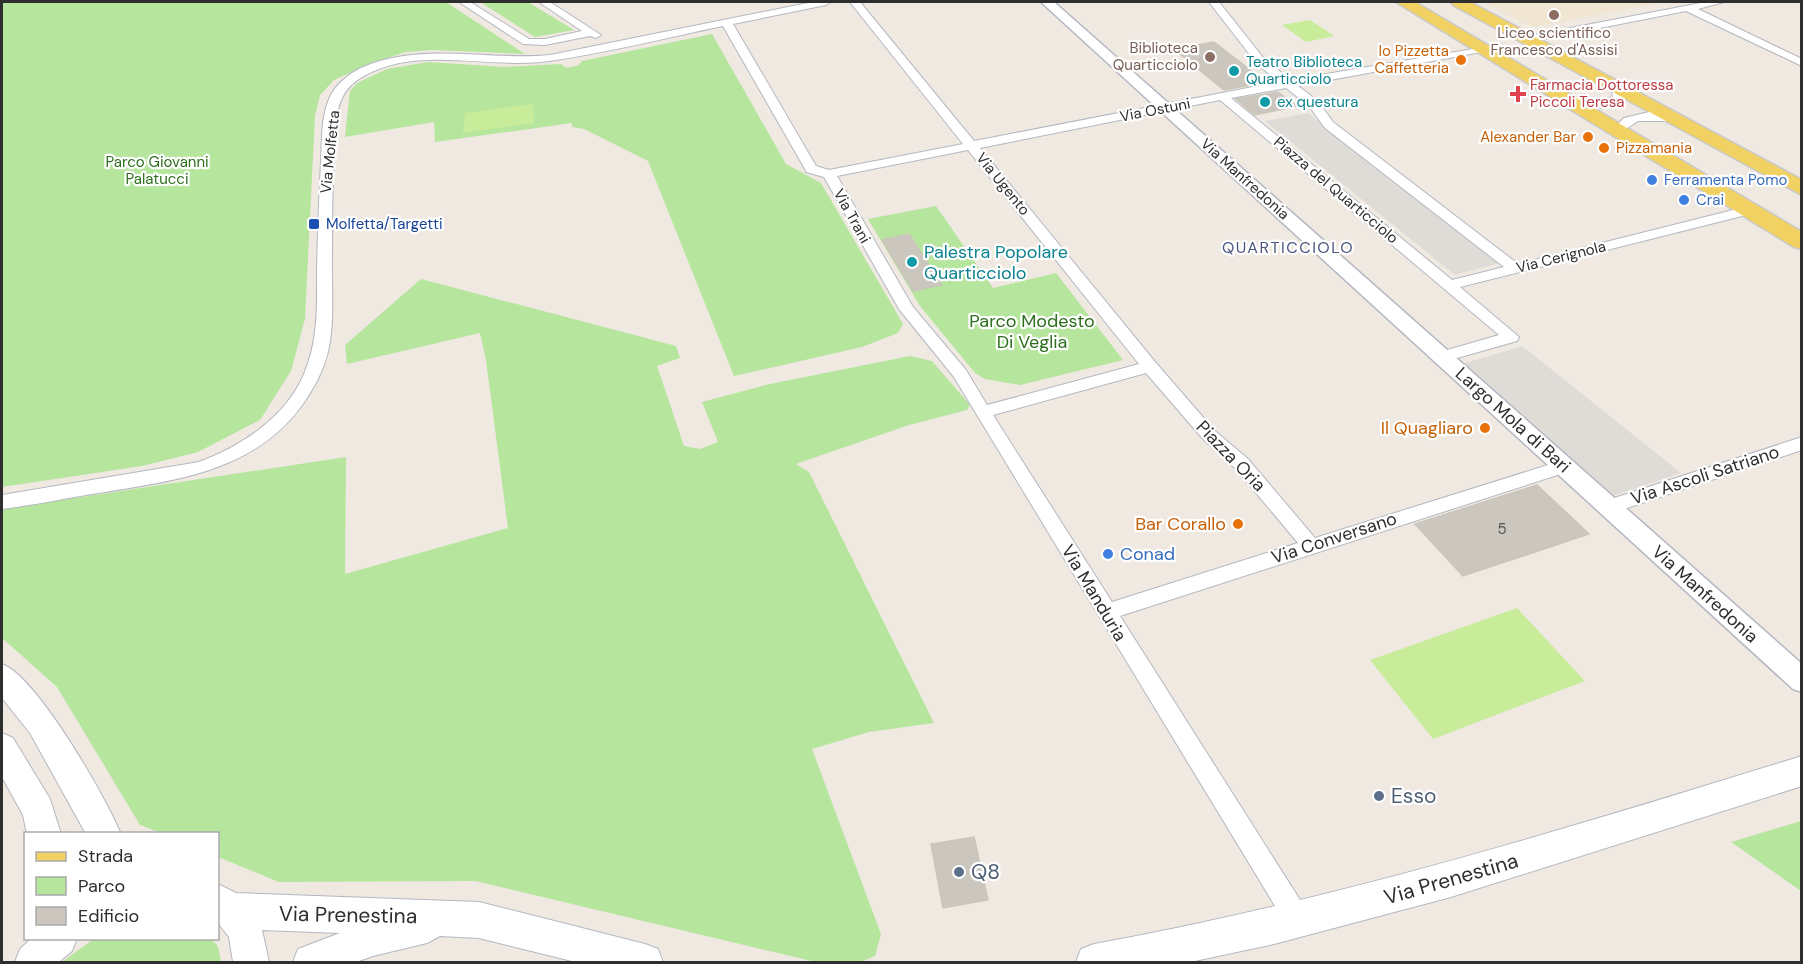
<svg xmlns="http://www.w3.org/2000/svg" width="1803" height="964" viewBox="0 0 1803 964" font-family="'DM Sans',sans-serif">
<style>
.education{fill:#f0e6d1}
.green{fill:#b6e59e}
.pitch{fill:#c9ec9a}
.plaza{fill:#dfdcd8}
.building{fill:#cbc7bf;stroke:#cbc5ba;stroke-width:1.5}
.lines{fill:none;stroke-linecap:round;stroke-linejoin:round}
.minor-casing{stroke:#b4b7c1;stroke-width:2}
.tertiary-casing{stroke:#b4b7c1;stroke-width:3}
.secondary-casing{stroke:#b4b7c1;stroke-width:2}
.primary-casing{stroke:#c9c9c9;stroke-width:3}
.minor{fill:#fff;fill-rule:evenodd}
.tertiary{fill:#fff;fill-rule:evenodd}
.secondary{fill:#fff;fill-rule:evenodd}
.primary{fill:#f2d163;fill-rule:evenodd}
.education-dot{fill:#8d6e63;stroke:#fff;stroke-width:2}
.food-dot{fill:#e8710a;stroke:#fff;stroke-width:2}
.culture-dot{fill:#0f9aa8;stroke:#fff;stroke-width:2}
.health-dot{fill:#e0444e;stroke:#fff;stroke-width:2}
.shop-dot{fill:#3f7fe0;stroke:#fff;stroke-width:2}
.transit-dot{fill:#1a4fb4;stroke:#fff;stroke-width:2}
.service-dot{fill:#5c6f8a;stroke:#fff;stroke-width:2}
.labels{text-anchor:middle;stroke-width:4.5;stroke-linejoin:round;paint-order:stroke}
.far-education-label{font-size:15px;fill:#785e54;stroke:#fff}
.far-food-label{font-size:15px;fill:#c56008;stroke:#fff;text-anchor:end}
.far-culture-label{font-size:15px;fill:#0d838f;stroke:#fff;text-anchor:start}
.far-health-label{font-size:15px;fill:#be3a42;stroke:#fff;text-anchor:start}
.far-street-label{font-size:15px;fill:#2e2e2e;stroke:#fff}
.far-park-label{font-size:15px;fill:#2c6e1b;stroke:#fff}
.far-shop-label{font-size:15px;fill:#366cbe;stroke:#fff;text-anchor:start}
.far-transit-label{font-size:15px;fill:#164399;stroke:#fff;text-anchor:start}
.number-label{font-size:15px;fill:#555452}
.far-neighbourhood-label{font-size:16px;letter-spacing:1.5px;fill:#4d5680;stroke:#fff}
.culture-label{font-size:18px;fill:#0d838f;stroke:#fff;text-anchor:start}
.park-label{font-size:18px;fill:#2c6e1b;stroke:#fff}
.street-label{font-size:18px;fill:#2e2e2e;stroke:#fff}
.food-label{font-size:18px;fill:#c56008;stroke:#fff;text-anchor:end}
.shop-label{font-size:18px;fill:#366cbe;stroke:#fff;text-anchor:start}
.near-service-label{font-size:21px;fill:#4e5e75;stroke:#fff;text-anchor:start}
.near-street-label{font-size:21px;fill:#2e2e2e;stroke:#fff}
</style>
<rect width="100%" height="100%" fill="#efe9e1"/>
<polygon class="education" points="1484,2 1666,2 1532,27"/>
<g class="green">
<polygon points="2,2 446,2 525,54 432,50 406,52 374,62 334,80 320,95 315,116 305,319 291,371 260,420 198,452 142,466 2,487"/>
<polygon points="480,2 528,2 574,30 535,37"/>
<polygon points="712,34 786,164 821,183 903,324 898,333 862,347 734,376 648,161 584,129 572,127 572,123 435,142 434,122 345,137 350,91 357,83 387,69 428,62 505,67 561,64 566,68 579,65 582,61"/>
<polygon points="936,206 993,288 1056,273 1123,360 1020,385 985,379 975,373 920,306 868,219"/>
<polygon points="421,279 676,346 680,358 657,366 684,446 700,449 718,442 702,402 770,384 910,356 932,361 970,405 967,410 909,425 796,464 809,472 934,723 869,732 812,749 881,934 875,956 860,962 816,962 475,881 279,882 218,857 218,834 161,833 140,825 57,687 2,638 2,509 346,457 345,574 508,528 486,360 480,333 347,364 345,345"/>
<polygon points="1801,821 1801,891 1731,842"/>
<polygon points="95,938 211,939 218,946 221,962 62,962"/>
</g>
<g class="pitch">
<polygon points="1310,20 1334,36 1306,42 1282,25"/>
<polygon points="533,104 534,123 463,133 465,113"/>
<polygon points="1517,608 1585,681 1433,739 1370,660"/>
</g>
<g class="plaza">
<polygon points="1308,113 1500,263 1455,275 1265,121"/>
<polygon points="1522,346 1681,473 1610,497 1459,365"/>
</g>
<g class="building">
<polygon points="1214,42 1266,82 1224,90 1174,49"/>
<polygon points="1278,92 1297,106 1255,115 1236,99"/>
<polygon points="909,234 942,285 913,291 882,240"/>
<polygon points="1537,485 1589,534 1463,576 1415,524"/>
<polygon points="974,837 988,900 943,908 931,844"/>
</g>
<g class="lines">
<g class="minor-casing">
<g id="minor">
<polygon points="459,2 470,2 529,39 545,39 582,31 539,2 550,2 601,35 596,38 590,36 545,45 523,44"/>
<path d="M813 2H831L826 5 733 24 816 166 829 170 963 144 850 2H860L974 141 1279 82 1257 64 1209 2H1219L1265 60 1291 80 1485 47 1486 49 1481 52 1298 86 1318 101 1333 122 1518 264 1749 206 1756 210 1754 213 1460 287 1519 337 1517 341 1443 362 1437 361 1435 357 1437 353 1499 335 1220 100 980 148 1156 363 1215 431 1248 459 1315 538 1564 460 1570 461 1573 466 1570 471 1120 616 1307 911 1311 920 1307 929 1298 933 1289 929 954 377 899 309 824 177 806 172 805 169 723 26C665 38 607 53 549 61 488 70 415 43 359 79 335 94 335 123 334 149 332 189 332 229 332 269 332 297 334 325 328 352 323 372 312 392 300 408 252 471 178 480 105 492 70 497 36 505 2 509V495L199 462C242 446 286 417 304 374 319 339 317 303 317 266 318 231 319 197 321 162 322 141 321 118 329 99 335 85 347 75 361 68 421 41 487 61 550 55ZM1286 88 1309 106 1325 128 1504 267 1452 280 1231 98ZM968 150 1139 364 987 405 966 370 913 307 837 176ZM1146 373 1203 439 1236 469 1298 543 1112 602 993 415Z"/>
<polygon points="1706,2 1724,2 1698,9 1802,59 1802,66 1686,11 1529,42 1524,39 1529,36"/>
<path d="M1617 84 1623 87 1625 99C1609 115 1579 105 1560 100L1558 98 1564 94C1580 98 1598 104 1613 97L1611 87Z"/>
<polygon points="1649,112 1671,113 1677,117 1671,121 1638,121 1618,134 1612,130 1624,118"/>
<polygon points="1802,437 1802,450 1609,514 1602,512 1600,507 1602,502"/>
</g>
</g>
<g class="tertiary-casing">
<polygon id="tertiary" points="1041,2 1054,2 1802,664 1802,692 1793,689"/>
</g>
<g class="secondary-casing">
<g id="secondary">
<path d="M2 664C37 677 105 796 121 834H86L30 733 2 698Z"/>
<polygon points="2,733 13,738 50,799 61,834 27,834 23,815 2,777"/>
<path d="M1802 756V786L1451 897 1274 944 1190 962H1076L1081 949 1094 944C1337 900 1566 829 1802 756Z"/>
<polygon points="218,884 236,893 479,902 645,944 658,949 663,962 576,962 479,938 440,936 427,943 373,956 356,962 293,962 298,949 340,933 262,930 269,962 233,962 229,937 218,923"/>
<polygon points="32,938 77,938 72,951 59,962 15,962 20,949"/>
</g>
</g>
<g class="primary-casing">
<g id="primary">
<polygon points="1396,2 1415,2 1802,232 1802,249 1794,247"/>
<polygon points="1451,2 1470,2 1802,180 1802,195 1453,5"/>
</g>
</g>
<use href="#minor" class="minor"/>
<use href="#tertiary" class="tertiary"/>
<use href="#secondary" class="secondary"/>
<use href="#primary" class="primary"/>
</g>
<g class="education-dot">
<circle cx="1554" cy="15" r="6"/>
<circle cx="1210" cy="57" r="6"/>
</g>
<g class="food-dot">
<circle cx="1461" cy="60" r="6"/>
<circle cx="1588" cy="137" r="6"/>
<circle cx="1604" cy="148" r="6"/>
<circle cx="1485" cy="428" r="6"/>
<circle cx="1238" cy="524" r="6"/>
</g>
<g class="culture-dot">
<circle cx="1234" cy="71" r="6"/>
<circle cx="1265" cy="102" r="6"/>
<circle cx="912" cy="262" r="6"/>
</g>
<path class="health-dot" d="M1515 85h6v6h6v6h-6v6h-6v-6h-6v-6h6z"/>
<g class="shop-dot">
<circle cx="1652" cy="180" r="6"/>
<circle cx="1684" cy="200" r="6"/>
<circle cx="1108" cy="554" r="6"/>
</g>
<rect class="transit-dot" x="308" y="218" width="12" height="12" rx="3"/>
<g class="service-dot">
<circle cx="1379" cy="796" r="6"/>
<circle cx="959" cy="872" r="6"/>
</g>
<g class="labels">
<g class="far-education-label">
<text x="1554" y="38">Liceo scientifico<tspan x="1554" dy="17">Francesco d'Assisi</tspan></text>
<text x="1198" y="53" text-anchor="end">Biblioteca<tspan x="1198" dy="17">Quarticciolo</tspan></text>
</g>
<g class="far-food-label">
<text x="1449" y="56">Io Pizzetta<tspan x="1449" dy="17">Caffetteria</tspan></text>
<text x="1576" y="142">Alexander Bar</text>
<text x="1616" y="153" text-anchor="start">Pizzamania</text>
</g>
<g class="far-culture-label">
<text x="1246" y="67">Teatro Biblioteca<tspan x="1246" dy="17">Quarticciolo</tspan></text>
<text x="1277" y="107">ex questura</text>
</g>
<g class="far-health-label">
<text x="1530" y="90">Farmacia Dottoressa<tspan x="1530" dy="17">Piccoli Teresa</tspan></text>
</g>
<g class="far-street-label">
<text transform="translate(1155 110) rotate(-11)" y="5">Via Ostuni</text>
<text transform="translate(330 152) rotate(-84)" y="5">Via Molfetta</text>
<text transform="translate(1245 179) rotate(42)" y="5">Via Manfredonia</text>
<text transform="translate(1003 184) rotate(51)" y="5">Via Ugento</text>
<text transform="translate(1336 190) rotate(40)" y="5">Piazza del Quarticciolo</text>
<text transform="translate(852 216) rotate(61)" y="5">Via Trani</text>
<text transform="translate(1561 257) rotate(-14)" y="5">Via Cerignola</text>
</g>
<g class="far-park-label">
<text x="157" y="167">Parco Giovanni<tspan x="157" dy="17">Palatucci</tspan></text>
</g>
<g class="far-shop-label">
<text x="1664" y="185">Ferramenta Pomo</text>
<text x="1696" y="205">Crai</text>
</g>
<g class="far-transit-label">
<text x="326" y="229">Molfetta/Targetti</text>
</g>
<g class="number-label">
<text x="1502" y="534">5</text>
</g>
<g class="far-neighbourhood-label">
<text x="1288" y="253">QUARTICCIOLO</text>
</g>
<g class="culture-label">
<text x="924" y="258">Palestra Popolare<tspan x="924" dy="21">Quarticciolo</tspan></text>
</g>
<g class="park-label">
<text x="1032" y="327">Parco Modesto<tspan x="1032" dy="21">Di Veglia</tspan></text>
</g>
<g class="street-label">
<text transform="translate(1513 420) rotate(42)" y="6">Largo Mola di Bari</text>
<text transform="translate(1231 456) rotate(46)" y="6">Piazza Oria</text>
<text transform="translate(1705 475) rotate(-18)" y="6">Via Ascoli Satriano</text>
<text transform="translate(1334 538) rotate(-18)" y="6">Via Conversano</text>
<text transform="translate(1094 593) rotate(59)" y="6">Via Manduria</text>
<text transform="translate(1705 594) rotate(42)" y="6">Via Manfredonia</text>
</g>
<g class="food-label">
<text x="1473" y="434">Il Quagliaro</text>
<text x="1226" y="530">Bar Corallo</text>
</g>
<g class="shop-label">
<text x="1120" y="560">Conad</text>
</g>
<g class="near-service-label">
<text x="1391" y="803">Esso</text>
<text x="971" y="879">Q8</text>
</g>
<g class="near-street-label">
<text transform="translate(1451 879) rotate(-16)" y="7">Via Prenestina</text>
<text transform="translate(348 915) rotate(1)" y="7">Via Prenestina</text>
</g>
</g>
<rect width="1803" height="964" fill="none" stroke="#2e2e2e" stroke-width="6"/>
<rect x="24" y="832" width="195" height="108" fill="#ffffff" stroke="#ababab" stroke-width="1.5"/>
<rect x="36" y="852" width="30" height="9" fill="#f2d163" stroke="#ababab" stroke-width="1.5"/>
<text x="78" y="862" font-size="18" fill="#2e2e2e">Strada</text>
<rect x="36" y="877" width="30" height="18" fill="#b6e59e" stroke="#ababab" stroke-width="1.5"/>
<text x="78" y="892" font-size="18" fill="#2e2e2e">Parco</text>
<rect x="36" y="907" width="30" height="18" fill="#cbc7bf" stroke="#ababab" stroke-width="1.5"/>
<text x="78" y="922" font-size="18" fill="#2e2e2e">Edificio</text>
</svg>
